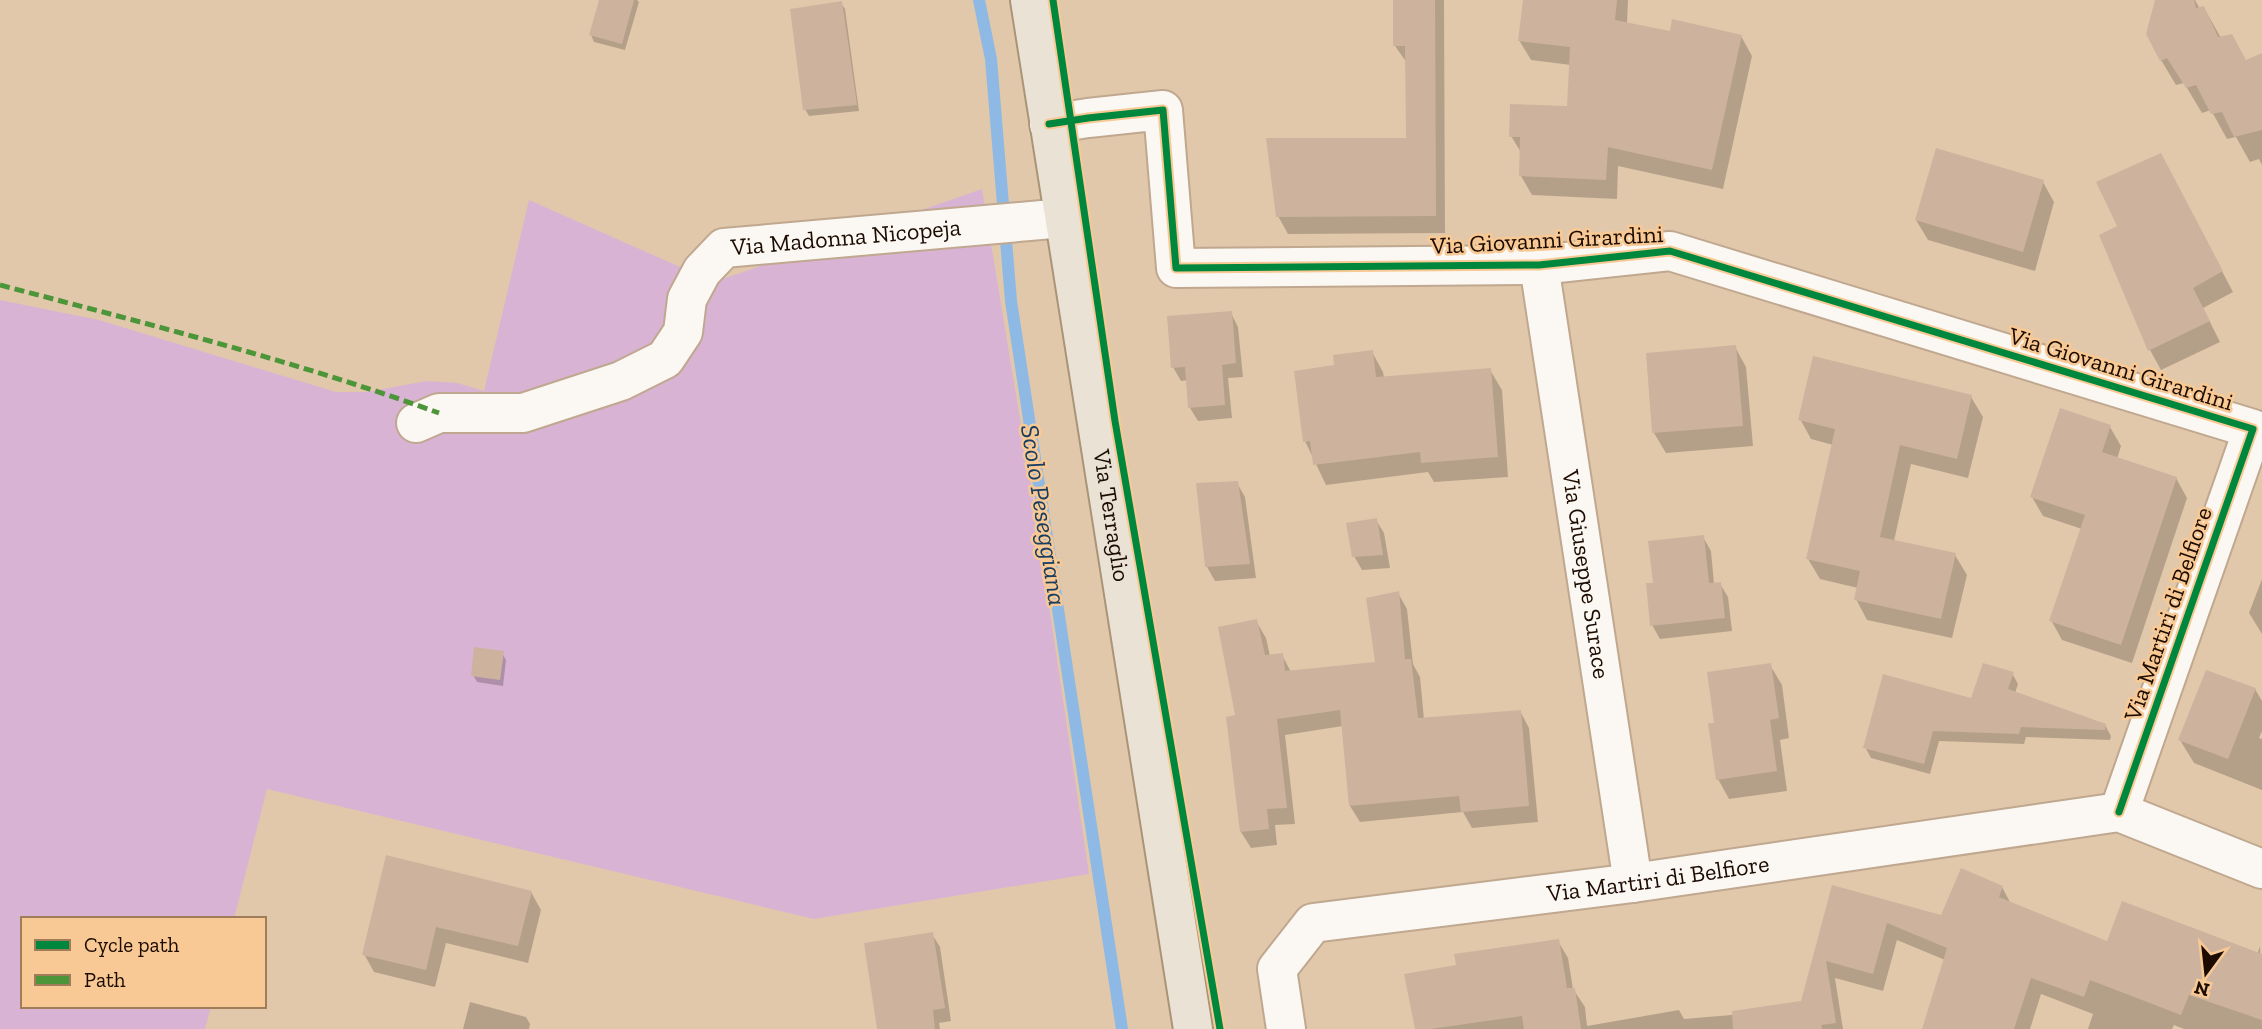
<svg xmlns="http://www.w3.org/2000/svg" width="2262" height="1029" viewBox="0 0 2262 1029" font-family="'Zilla Slab',serif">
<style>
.green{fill:#d9b3d4}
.shadow{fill:#0003}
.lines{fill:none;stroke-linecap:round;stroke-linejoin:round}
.stream{stroke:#8db9e4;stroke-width:12}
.building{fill:#cdb39e}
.minor-casing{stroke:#bfa88f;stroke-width:42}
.major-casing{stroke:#aa9478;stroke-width:42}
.minor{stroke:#fbf7f2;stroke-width:38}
.major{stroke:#ebe2d6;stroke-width:38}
.quiet{stroke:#4c9639;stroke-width:5;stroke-dasharray:10 5;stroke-linecap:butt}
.cycleway-casing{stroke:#f8c994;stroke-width:11}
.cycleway{stroke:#00873e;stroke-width:7}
.labels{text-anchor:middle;stroke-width:5;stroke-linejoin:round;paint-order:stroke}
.street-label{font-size:24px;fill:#1b0b00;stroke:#f8c994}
.water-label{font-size:26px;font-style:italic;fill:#183e63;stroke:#f8c994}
</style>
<rect width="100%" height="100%" fill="#e2c8aa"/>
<polygon class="green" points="982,189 1031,485 1089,874 814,919 267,789 234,919 23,919 23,1006 211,1006 205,1029 0,1029 0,300 99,320 336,392 366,392 427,381 457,383 484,391 529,200 714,282"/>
<g class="shadow">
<polygon points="601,0 637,0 639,2 625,50 594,42 591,35"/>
<polygon points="1395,0 1444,0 1445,233 1288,234 1278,216 1408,140 1407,63 1395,46"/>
<polygon points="1524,0 1628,0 1627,24 1671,33 1741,36 1752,56 1723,189 1618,166 1617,199 1532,195 1521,176 1522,154 1511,136 1569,107 1571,65 1531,60 1519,40"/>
<polygon points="2162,0 2195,0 2200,9 2204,8 2221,38 2246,62 2262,69 2262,165 2259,159 2250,162 2236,137 2227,139 2211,110 2202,113 2184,83 2176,85 2161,60"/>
<polygon points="841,3 845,9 859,111 809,116 805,109"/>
<polygon points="2171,175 2233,292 2203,308 2220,342 2161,370 2150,350 2102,235 2119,227"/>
<polygon points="2043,182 2054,202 2035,271 1928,240 1916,220"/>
<polygon points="1231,313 1238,327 1243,377 1228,378 1232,418 1198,421 1190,408 1188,380 1181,381 1173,367"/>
<polygon points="1735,347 1746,367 1753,446 1666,453 1654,433"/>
<polygon points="1372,352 1383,372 1384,378 1490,370 1502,390 1508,477 1434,482 1428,472 1326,485 1305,441 1336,367"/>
<polygon points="1971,397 1983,417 1968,478 1911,464 1894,541 1955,555 1967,575 1952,638 1867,620 1856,599 1858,588 1820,579 1808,559 1833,445 1811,439 1800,419"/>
<polygon points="2110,427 2121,446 2117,459 2176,478 2187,498 2132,663 2062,640 2051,620 2082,529 2043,516 2032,497"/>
<polygon points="1237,483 1245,497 1256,578 1215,581 1207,567"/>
<polygon points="1376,520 1384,533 1390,568 1362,570 1354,556"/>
<polygon points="1703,537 1711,551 1714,584 1720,584 1728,597 1732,631 1660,639 1652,625 1655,584"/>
<polygon points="2262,579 2262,634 2249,613"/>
<polygon points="1398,593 1407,609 1413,664 1420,677 1424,719 1520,711 1529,728 1538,822 1472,828 1463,812 1360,822 1350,806 1343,726 1285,735 1295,824 1275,825 1277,845 1251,848 1241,832 1237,717 1256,621 1266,638 1270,656 1282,655 1291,672 1377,664"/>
<polygon points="502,653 506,660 503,686 477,682 473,675"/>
<polygon points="1770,665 1782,685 1789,738 1780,740 1787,791 1729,799 1718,779 1716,724"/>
<polygon points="2012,673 2018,684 2015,693 2105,725 2111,736 2110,740 2026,737 2024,744 1939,741 1930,774 1871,758 1865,747 1972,700"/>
<polygon points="2255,689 2262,701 2262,731 2259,738 2262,739 2262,790 2194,763 2180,740"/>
<polygon points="387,858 531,892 541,910 528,963 446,943 435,987 374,972 364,954"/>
<polygon points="1833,887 1942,917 2002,887 2011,904 2108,943 2257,955 2260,946 2262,1029 2184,1029 2174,1025 2172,1029 2088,1029 2093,1014 2041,994 2030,1029 1924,1029 1945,960 1897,940 1883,991 1835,978 1843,1029 1417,1029 1457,966 1558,941 1568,958 1573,989 1585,1007 1587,1026 1679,1010 1684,1019 1743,1014 1802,1002"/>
<polygon points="932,934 940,947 951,1021 939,1023 940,1029 879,1029"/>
<polygon points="470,1002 526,1017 530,1024 529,1029 463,1029"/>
</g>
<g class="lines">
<polyline class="stream" points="979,0 991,59 1011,301 1122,1029"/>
</g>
<g class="building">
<polygon points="599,0 634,0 622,44 589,35"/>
<polygon points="1393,0 1435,0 1436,216 1276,217 1266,138 1406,138 1405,46 1393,46"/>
<polygon points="1523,0 1617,0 1615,20 1670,31 1672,19 1742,35 1712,170 1608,147 1606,180 1519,176 1520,137 1509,137 1510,104 1567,106 1570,47 1518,41"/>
<polygon points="2155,0 2194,0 2196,8 2204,6 2218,37 2232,34 2246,60 2262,53 2262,130 2234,137 2222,112 2211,114 2196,85 2186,88 2167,58 2160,61 2146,34"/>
<polygon points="842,1 857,105 803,110 790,9"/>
<polygon points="1936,148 2044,180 2023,252 1915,220"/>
<polygon points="2161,153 2223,271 2193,288 2210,321 2148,351 2099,235 2117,226 2096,182"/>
<polygon points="1232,311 1236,363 1222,365 1225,405 1188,408 1185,367 1171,368 1167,316"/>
<polygon points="1736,345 1743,426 1652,433 1646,353"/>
<polygon points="1373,350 1376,377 1491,368 1498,457 1421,463 1420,452 1313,465 1310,441 1303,442 1294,371 1334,365 1333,355"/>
<polygon points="1813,356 1972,395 1957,459 1900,445 1880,537 1956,553 1941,619 1854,600 1860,571 1806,559 1835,429 1798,420"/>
<polygon points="2060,408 2111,425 2102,452 2177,477 2121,645 2049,621 2085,515 2030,497"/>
<polygon points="1238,481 1250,564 1205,567 1196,483"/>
<polygon points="1377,518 1383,555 1352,557 1346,523"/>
<polygon points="1704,535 1709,583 1721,582 1725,618 1650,626 1646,583 1653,583 1648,541"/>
<polygon points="1399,591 1405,659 1411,659 1418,718 1521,710 1529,806 1461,812 1459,796 1349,806 1340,710 1277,719 1287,808 1267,809 1269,829 1240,832 1226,717 1235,715 1218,627 1257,619 1265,655 1283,653 1285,671 1375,662 1366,598"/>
<polygon points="474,647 504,651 500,680 471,676"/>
<polygon points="1771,663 1779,718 1770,720 1777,771 1716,780 1708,723 1714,723 1707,672"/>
<polygon points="1983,663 2014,672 2008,689 2106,724 2105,730 2021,727 2019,734 1933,731 1924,764 1863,748 1883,674 1971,698"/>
<polygon points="2206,670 2256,688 2228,759 2178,740"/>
<polygon points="386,855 532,891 518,946 436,927 426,970 362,955"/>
<polygon points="1961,868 2003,886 1999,897 2107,941 2122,901 2262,954 2262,1020 2189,995 2181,1015 2090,980 2084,997 2031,978 2014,1029 1922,1029 1947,948 1887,923 1873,974 1826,961 1836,1023 1821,1025 1822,1029 1733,1029 1732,1011 1801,1001 1832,885 1941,915"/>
<polygon points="933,932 945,1008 933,1010 935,1029 877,1029 864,943"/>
<polygon points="1559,939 1567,988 1575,988 1581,1029 1524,1029 1522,1016 1430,1029 1415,1029 1404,974 1456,965 1454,954"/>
</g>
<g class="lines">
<g class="minor-casing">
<g id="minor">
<polyline points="1049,124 1088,118 1163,110 1176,268 1539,265 1670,251 2253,429 2119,812"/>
<path id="s1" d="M1539 265 1633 883"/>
<path id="s2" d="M416 423 439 413H523L621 381 665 359 683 332 687 299 702 271 724 248 1064 218"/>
<path id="s3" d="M1286 1029 1277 969 1313 923 1633 883 2119 812 2262 869"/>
</g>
</g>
<g class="major-casing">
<g id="major">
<path id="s4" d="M1030 0 1193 1029"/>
</g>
</g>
<use href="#minor" class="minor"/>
<use href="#major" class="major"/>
<path class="quiet" d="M0 285C148 324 295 361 439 413"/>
<g class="cycleway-casing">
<g id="cycleway">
<polyline points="1053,0 1115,421 1220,1029"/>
<polyline points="1049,124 1088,118 1163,110 1176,268 1539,265 1670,251 2253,429 2119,812"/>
</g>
</g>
<use href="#cycleway" class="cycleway"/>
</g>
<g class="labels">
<g class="street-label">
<text dy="8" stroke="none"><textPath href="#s2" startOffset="513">Via Madonna Nicopeja</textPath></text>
<text transform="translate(1547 240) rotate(-3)" y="8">Via Giovanni Girardini</text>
<text transform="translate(2121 369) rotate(17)" y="8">Via Giovanni Girardini</text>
<text dy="8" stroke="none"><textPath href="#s4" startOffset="522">Via Terraglio</textPath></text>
<text dy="8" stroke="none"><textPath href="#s1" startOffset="313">Via Giuseppe Surace</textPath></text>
<text transform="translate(2168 614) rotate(-71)" y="8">Via Martiri di Belfiore</text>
<text dy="8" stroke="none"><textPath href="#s3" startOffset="467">Via Martiri di Belfiore</textPath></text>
</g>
<g class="water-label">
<text transform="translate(1044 515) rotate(81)" y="9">Scolo Peseggiana</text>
</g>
</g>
<rect x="21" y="917" width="245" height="91" fill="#f8c994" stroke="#a07d59" stroke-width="2"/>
<rect x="35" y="940" width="35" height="10" fill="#00873e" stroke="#a07d59" stroke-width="2"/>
<text x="84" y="952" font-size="21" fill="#1b0b00">Cycle path</text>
<rect x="35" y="975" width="35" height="10" fill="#4c9639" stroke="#a07d59" stroke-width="2"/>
<text x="84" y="987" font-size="21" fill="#1b0b00">Path</text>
<g transform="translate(2206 973) rotate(195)" stroke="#f8c994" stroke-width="5" paint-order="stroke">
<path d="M0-5L12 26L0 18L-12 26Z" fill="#1b0b00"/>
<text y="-10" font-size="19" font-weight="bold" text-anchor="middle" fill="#1b0b00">N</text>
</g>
</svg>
